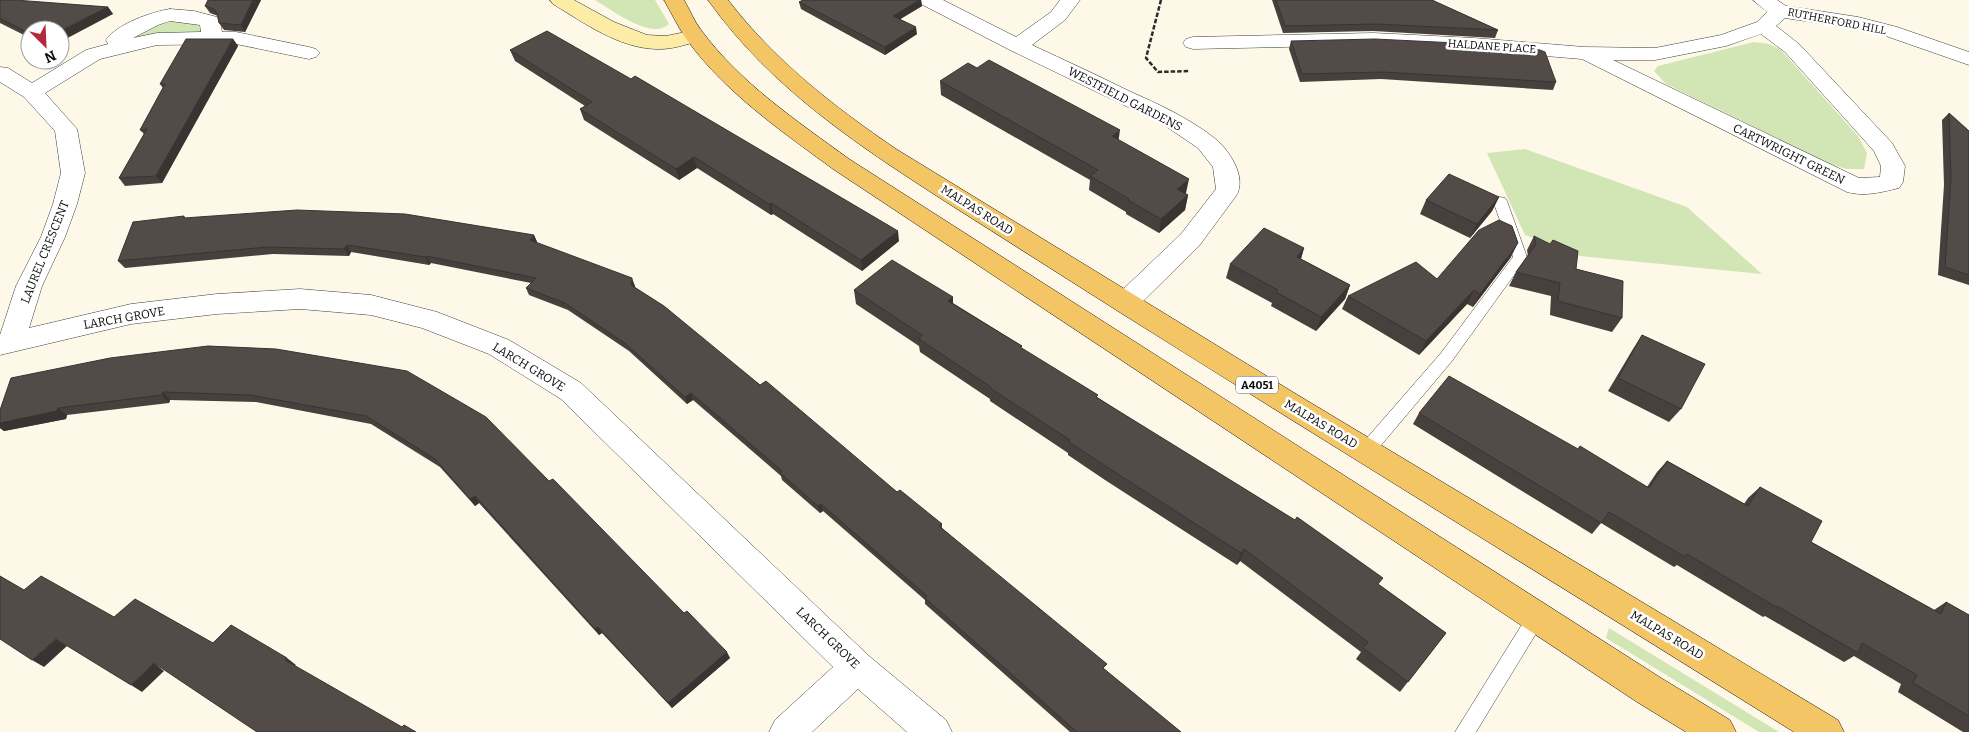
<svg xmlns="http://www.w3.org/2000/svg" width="1969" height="732" viewBox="0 0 1969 732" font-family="Bitter,serif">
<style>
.green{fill:#d2e6b5}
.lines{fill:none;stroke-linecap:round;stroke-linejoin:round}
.lane-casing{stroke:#3d3d3d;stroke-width:1}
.street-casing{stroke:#3d3d3d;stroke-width:1}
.secondary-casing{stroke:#2c2c2c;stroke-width:1}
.primary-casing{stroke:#1b1b1b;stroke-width:1}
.path{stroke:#2c2c2c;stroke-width:2.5;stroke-dasharray:4.5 2;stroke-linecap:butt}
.lane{fill:#fff;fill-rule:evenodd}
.street{fill:#fff;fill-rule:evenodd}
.secondary{fill:#fceca6;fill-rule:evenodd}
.primary{fill:#f3c564;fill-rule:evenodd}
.wall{fill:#47403d}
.shaded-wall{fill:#393432}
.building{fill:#524b47;stroke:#393432}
.labels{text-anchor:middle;stroke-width:5;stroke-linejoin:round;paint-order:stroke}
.far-street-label{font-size:11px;fill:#0a0a0a;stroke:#fff}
.shield{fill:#fff;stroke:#545454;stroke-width:1}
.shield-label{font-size:11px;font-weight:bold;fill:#0a0a0a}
.street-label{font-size:12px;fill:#0a0a0a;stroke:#fff}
</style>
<rect width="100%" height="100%" fill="#fef8e8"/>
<g class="green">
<path d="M595 0H655L669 24C652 41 612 10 595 0Z"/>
<polygon points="164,20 195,21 203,32 124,40"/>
<polygon points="1754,42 1769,44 1780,49 1858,136 1867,153 1864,169 1847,169 1829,164 1666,84 1654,71 1658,66"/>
<polygon points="1525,149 1687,207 1762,274 1580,256 1525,235 1487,153"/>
<polygon points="1609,628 1779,732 1759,732 1606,638"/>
</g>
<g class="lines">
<g class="lane-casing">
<g id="lane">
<polygon points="1500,197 1505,198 1507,201 1527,257 1452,361 1372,456 1366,458 1360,456 1358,451 1360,446 1441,353 1513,257 1493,201 1495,198"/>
<polygon points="1537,608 1543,610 1546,616 1543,622 1476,732 1455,732 1531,610"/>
</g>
</g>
<g class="street-casing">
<g id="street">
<path d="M918 0H943L1016 37 1051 12 1060 0H1080L1065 20 1032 45C1064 60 1097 75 1129 91 1158 104 1187 117 1213 137 1228 148 1248 177 1236 196L1199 246 1134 310 1125 313 1116 310 1112 303 1116 296 1181 234 1216 189 1213 167 1198 148 1161 123 1010 50 921 4Z"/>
<path d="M1753 0H1777L1786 6 1858 17 1897 27 1969 52V65L1883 35 1858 29 1785 18 1776 26 1799 44 1892 143 1905 166 1903 182 1899 188C1882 192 1865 197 1847 192L1582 59 1474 50 1373 45 1193 49 1186 47 1183 43 1186 39 1193 37 1373 33 1474 38 1584 47 1655 48 1721 35 1757 22 1767 12ZM1761 34 1785 52 1874 151 1881 166 1880 177 1859 178 1613 60H1655L1726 46Z"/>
<path d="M170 9 194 11 217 17 220 21 222 32H236L309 47 316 49 320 53 316 57 309 59 236 44 157 45 100 59 45 93 77 129 85 173 77 204 65 237 42 286 29 328 131 304 217 294 300 289 371 295 437 312 509 340 581 383 869 656 946 720 952 732H907L858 689 812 732H769L775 720 833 667 561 399 489 354 422 328 371 315 300 309 217 314 131 324 0 355V335L16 286 41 237 53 204 61 173 55 131 24 97 0 82V67L8 68 32 83 86 50 108 44 106 40C117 24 151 12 170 9ZM170 21 200 25 201 32 157 33 133 38 158 25Z"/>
</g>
</g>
<g class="secondary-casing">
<path id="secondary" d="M550 0H574L614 22 647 35 666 36 695 30 702 32 705 36 702 40C688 44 671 50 656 49 619 48 584 23 553 4Z"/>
</g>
<g class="primary-casing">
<g id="primary">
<path d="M664 0H684C690 10 694 21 701 30 740 83 797 121 849 159L1661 678 1730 720 1736 732H1686L1637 702 833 169C780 130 723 91 685 37 677 25 671 12 664 0Z"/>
<path d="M708 0H728C775 61 833 106 896 149L1296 394 1838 720 1844 732H1794C1570 592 1345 454 1121 313 1065 278 1010 242 954 207 862 148 772 90 708 0Z"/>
</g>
</g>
<polyline class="path" points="1161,0 1146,58 1158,72 1189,71"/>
<use href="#lane" class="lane"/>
<use href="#street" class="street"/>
<use href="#secondary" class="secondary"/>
<use href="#primary" class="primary"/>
</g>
<g class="wall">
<polygon points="0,0 108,7 113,14 30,30 30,38 0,23"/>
<polygon points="261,0 245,32 224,30 219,23 218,16 210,13 205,6"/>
<polygon points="803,0 921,0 922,6 900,19 917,34 885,55 801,9 799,2"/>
<polygon points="1272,0 1432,0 1498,30 1495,38 1373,31 1283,33"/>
<polygon points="233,39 238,46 162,183 125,186 119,178 144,134 140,130 163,88 160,84"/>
<polygon points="1291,41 1556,82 1553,90 1381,79 1300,82 1289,49"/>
<polygon points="510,50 899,241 862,271 773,214 771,215 697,168 679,180 584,120 580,109 585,106 515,61"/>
<polygon points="940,81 1186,193 1185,194 1188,195 1185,210 1159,233 1126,214 1126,212 1089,190 1090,180 941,95"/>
<polygon points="1949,113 1969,131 1969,285 1938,275 1944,185 1942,120"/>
<polygon points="1499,197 1492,211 1470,238 1420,214 1426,200"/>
<polygon points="184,216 185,218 534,235 537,242 537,243 635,286 635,287 897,492 942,524 942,528 1105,670 1181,732 1070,732 925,604 925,600 823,511 820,513 782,480 781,476 693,400 687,404 629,351 568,310 529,295 526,288 531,283 431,263 429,265 351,252 349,256 273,254 125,268 118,261"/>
<polygon points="1534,236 1576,269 1622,318 1612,332 1550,315 1551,296 1509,286 1516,272 1528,256 1527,250"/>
<polygon points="1304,248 1301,259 1350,285 1345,299 1316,331 1271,306 1272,303 1226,278 1230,264"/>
<polygon points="1511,257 1473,307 1467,304 1419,355 1342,309 1348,296 1437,279"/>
<polygon points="854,290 953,297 953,303 1022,346 1021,348 1097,397 1379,585 1446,633 1400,692 1356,659 1361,652 1240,561 1237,565 1105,480 1068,455 1068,453 990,401 990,399 920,352 919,346 856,304"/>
<polygon points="1642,335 1681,409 1669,422 1608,391 1633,349"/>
<polygon points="208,346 549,481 730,658 672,708 602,633 599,635 479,503 475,506 440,467 371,424 256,402 170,400 169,403 67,415 66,419 4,431 0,428 0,410"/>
<polygon points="1419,413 1578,449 1647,487 1657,472 1667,461 1744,504 1748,498 1760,487 1811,542 1934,610 1946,602 1969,615 1969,732 1963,732 1898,692 1901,684 1854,656 1844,662 1765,616 1763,617 1677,565 1674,567 1601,523 1592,534 1413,424"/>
</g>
<g class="shaded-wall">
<polygon points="253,0 261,0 245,32 241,25"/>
<polygon points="920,0 921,0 922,6 894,23 893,16"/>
<polygon points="108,7 113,14 60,42 60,31"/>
<polygon points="916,27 917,34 885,55 885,47"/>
<polygon points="233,39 238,46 162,183 156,176"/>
<polygon points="1120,130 1118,144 1112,136"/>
<polygon points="694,157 697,168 679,180 676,169"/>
<polygon points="1189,179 1186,193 1174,203 1177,189"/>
<polygon points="1188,195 1185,210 1159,233 1161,219"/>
<polygon points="1499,197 1492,211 1470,238 1477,224"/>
<polygon points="771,203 773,214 771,215 769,204"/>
<polygon points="898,231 899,241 862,271 861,260"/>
<polygon points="534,235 537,242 533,248 530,240"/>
<polygon points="1518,243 1511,257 1473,307 1480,294"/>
<polygon points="347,245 351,252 349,256 344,249"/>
<polygon points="1304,248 1300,262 1297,257"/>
<polygon points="426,256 431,263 429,265 425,257"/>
<polygon points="632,278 635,286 633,292 631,285"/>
<polygon points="1350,285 1345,299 1316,331 1321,317"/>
<polygon points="1474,290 1467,304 1419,355 1426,341"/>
<polygon points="953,297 953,311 948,301"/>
<polygon points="163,392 170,400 169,403 162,395"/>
<polygon points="691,393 693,400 687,404 685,397"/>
<polygon points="58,408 67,415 66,419 4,431 0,428 0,423"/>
<polygon points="475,496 479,503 475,506 470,499"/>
<polygon points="821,504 823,511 820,513 818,506"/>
<polygon points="1244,549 1240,561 1237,565 1241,553"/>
<polygon points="598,627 602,633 599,635 595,629"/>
<polygon points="56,639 67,646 44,667 32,660"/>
<polygon points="727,652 730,658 672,708 668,703"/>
<polygon points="287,658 296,665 293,667 285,660"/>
<polygon points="154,663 164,671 142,692 131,685"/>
</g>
<g class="building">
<polygon points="0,0 15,0 108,7 60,31 60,30 30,30 30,34 0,18"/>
<polygon points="208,0 253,0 241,25 219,23 217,13 214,9 205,6"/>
<polygon points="803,0 920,0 893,16 916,27 885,47 799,2"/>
<polygon points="1276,0 1432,0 1498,30 1375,24 1285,26"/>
<polygon points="547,31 631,79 635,76 898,231 861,260 771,203 769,204 694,157 676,169 580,109 592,102 510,50"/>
<polygon points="186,39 233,39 156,176 119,178 147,129 140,130 165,84 160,84"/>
<polygon points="1375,39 1477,44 1540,50 1545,52 1556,82 1383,72 1302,74 1291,41"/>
<polygon points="989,60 1120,130 1112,136 1189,179 1177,189 1188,195 1161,219 1128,200 1129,199 1090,176 1098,170 940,81 968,63 977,68"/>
<polygon points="1949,113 1969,131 1969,275 1945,267 1951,178"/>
<polygon points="1449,174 1499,197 1477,224 1426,200"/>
<polygon points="297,210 405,214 534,235 530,240 632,278 631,285 664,306 760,385 766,381 897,492 900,490 942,524 939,526 1107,664 1103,668 1181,732 1077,732 925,598 927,596 821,504 818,506 780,473 782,471 691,393 685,397 626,344 565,303 526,288 536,278 426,256 425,257 347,245 344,249 267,247 118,261 133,222 184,216 184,218"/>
<polygon points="1499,220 1512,226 1518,243 1480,294 1474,290 1426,341 1348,296 1416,262 1437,279 1479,230"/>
<polygon points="1264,228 1304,248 1297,257 1350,285 1321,317 1276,292 1278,290 1230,264"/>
<polygon points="1534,236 1550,244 1553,240 1578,251 1576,269 1623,281 1622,318 1558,301 1560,283 1516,272 1536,244"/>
<polygon points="892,260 953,297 948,301 1022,346 1020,347 1098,395 1096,397 1295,520 1297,517 1383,578 1378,584 1446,633 1408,682 1363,648 1368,642 1244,549 1241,553 1107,467 1069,442 1070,440 990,388 991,387 919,339 922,335 854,290"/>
<polygon points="1642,335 1705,364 1681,409 1618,378"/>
<polygon points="208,346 276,349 407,371 486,417 549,481 553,479 684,613 687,611 727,652 668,703 598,627 595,629 475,496 470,499 435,459 366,416 250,395 163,392 162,395 58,408 57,411 0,423 0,410 11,378 110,358"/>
<polygon points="1449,376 1578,449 1580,446 1649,488 1667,461 1748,506 1760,487 1822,521 1811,542 1941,614 1946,602 1969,615 1969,716 1913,683 1917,675 1862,643 1858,653 1777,606 1776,607 1687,554 1685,557 1609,512 1601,523 1419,413"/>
<polygon points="0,576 24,590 41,576 114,617 135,599 213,643 231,625 287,658 285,660 402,727 404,725 416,732 257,732 154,663 131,685 56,639 32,660 0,639"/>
</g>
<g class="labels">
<g class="far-street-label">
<text transform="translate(1837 21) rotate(11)" y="4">RUTHERFORD HILL</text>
<text transform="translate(1492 46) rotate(4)" y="4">HALDANE PLACE</text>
</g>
<rect class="shield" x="1236" y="376.5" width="42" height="17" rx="4"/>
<g class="shield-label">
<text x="1257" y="389">A4051</text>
</g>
<g class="street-label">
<text transform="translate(1125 99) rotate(27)" y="4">WESTFIELD GARDENS</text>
<text transform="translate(1789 154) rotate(26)" y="4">CARTWRIGHT GREEN</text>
<text transform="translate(977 210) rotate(32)" y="4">MALPAS ROAD</text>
<text transform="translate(45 252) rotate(-68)" y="4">LAUREL CRESCENT</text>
<text transform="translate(124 318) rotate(-10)" y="4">LARCH GROVE</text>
<text transform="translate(529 367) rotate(31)" y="4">LARCH GROVE</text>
<text transform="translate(1321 424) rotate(31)" y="4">MALPAS ROAD</text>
<text transform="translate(1667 635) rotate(31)" y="4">MALPAS ROAD</text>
<text transform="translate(828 638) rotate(44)" y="4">LARCH GROVE</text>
</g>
</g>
<g transform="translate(45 45) rotate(156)"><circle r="24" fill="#ffffff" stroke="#9d9d9d"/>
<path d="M0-4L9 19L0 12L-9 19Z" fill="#b3293a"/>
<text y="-8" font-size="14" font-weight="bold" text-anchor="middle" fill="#0a0a0a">N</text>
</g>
</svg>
